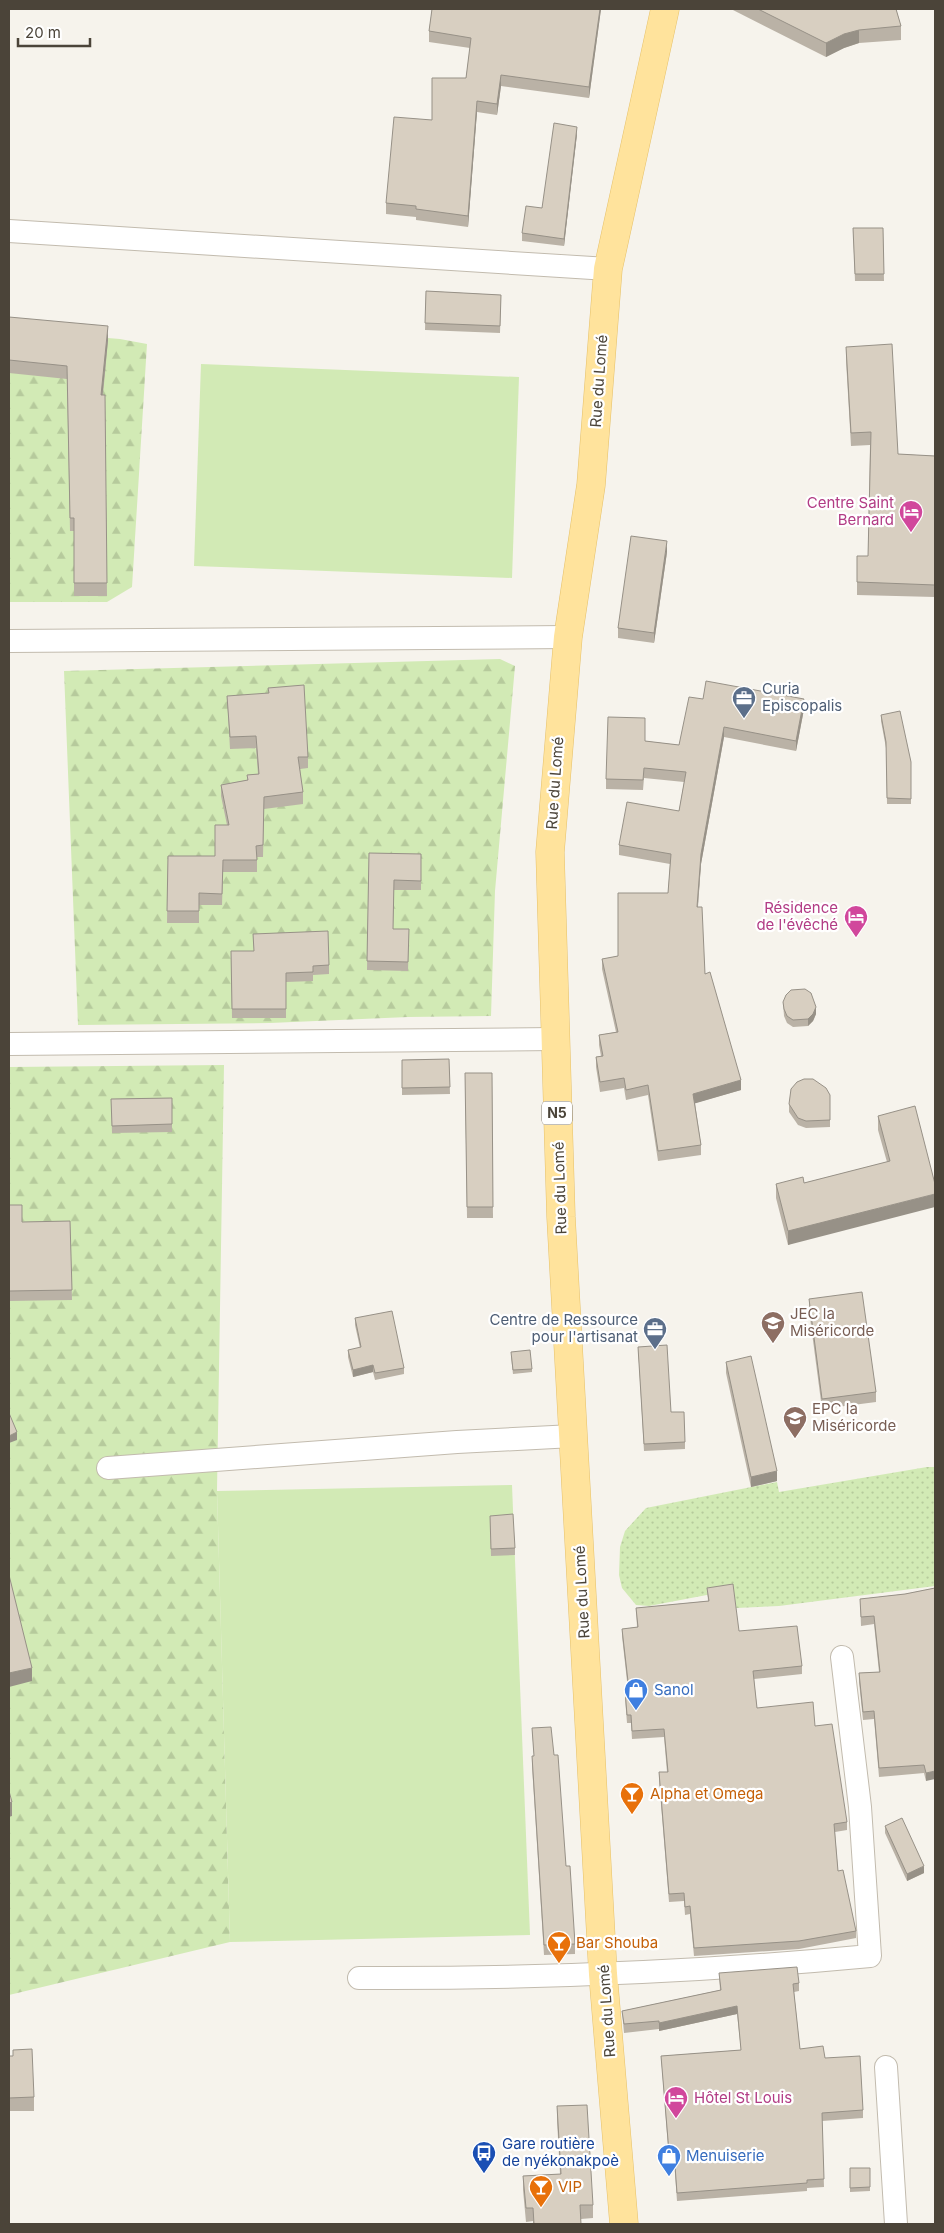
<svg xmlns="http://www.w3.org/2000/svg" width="944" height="2233" viewBox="0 0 944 2233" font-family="Inter,sans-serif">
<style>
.grass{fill:url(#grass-dots)}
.forest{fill:url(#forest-firs)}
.garden{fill:#d2eab5}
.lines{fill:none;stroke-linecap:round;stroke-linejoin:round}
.street-casing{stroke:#c2bbae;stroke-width:24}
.primary-casing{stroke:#e6c16a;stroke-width:29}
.street{stroke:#fff;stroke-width:22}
.primary{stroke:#ffe39c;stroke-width:28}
.wall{fill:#bab2a6}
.shaded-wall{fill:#979187}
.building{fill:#d8cfc1;stroke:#979187}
.labels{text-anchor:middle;stroke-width:4.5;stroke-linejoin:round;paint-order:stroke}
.shield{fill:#fff;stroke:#817c74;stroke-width:1}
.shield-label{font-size:14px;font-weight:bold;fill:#4b4439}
.street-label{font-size:15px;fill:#4b4439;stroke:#fff}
.hotel-label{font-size:15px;fill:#b23c85;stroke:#fff;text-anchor:end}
.service-label{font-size:15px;fill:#4e5e75;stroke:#fff;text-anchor:start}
.education-label{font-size:15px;fill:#785e54;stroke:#fff;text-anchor:start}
.shop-label{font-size:15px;fill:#366cbe;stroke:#fff;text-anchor:start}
.food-label{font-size:15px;fill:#c56008;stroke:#fff;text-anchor:start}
.transit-label{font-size:15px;fill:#164399;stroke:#fff;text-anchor:start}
</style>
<defs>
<pattern id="grass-dots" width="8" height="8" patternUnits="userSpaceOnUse" patternTransform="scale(1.25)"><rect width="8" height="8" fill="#d2eab5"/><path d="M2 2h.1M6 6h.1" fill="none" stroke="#b6ca9c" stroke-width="1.8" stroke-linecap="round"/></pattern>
<pattern id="forest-firs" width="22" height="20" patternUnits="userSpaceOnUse" patternTransform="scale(1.25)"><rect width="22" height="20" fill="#d2eab5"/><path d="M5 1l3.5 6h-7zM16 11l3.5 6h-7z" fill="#b6ca9c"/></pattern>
</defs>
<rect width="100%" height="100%" fill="#f6f3ec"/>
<polygon class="grass" points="927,1467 935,1467 935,1586 779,1606 736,1608 733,1590 649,1606 636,1605 622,1588 619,1575 620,1547 625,1531 646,1508 777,1482 779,1492"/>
<g class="forest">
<polygon points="9,330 120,339 147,344 132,587 107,602 9,602"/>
<polygon points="500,659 515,666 495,891 491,1016 408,1017 270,1023 78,1025 64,671"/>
<polygon points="224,1065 217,1491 230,1942 9,1995 9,1067"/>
</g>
<g class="garden">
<polygon points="201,364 519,377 512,578 194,566"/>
<polygon points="512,1485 530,1935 230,1942 217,1491"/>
</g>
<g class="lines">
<g class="street-casing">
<g id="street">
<polyline points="9,231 608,269"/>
<polyline points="9,641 568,637"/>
<polyline points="9,1044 554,1039"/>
<polyline points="108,1468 457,1442 573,1436"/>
<path d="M359 1978C530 1979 700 1972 870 1956L860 1807 842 1657"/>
<polyline points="886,2067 896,2224"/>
</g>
</g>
<g class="primary-casing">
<polyline id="primary" points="624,2224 603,1974 561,1217 550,852 568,637 591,485 608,269 665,9"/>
</g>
<use href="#street" class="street"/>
<use href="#primary" class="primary"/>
</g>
<g class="wall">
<polygon points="432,9 601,9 589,98 501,86 497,115 477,112 468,227 416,220 416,217 386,214 386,203 432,120 466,78 470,48 429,42 429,31"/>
<polygon points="731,9 896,9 901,26 901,40 859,43 844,48 826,57"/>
<polygon points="577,134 564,246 522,241 522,233 542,208"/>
<polygon points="853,228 883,228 884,281 855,281"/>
<polygon points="426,291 501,295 500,333 425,330"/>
<polygon points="9,317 108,340 103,395 105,395 107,596 74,596 74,531 70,531 67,379 9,373"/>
<polygon points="846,347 898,454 935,456 935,597 857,595 857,556 868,556 870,445 851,446 846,360"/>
<polygon points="667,552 654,643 618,638 618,628"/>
<polygon points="227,696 308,757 308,768 300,769 303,792 303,804 264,809 263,857 257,857 257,872 223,872 222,905 199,905 199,923 167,923 168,856 215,856 227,825 221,796 221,785 247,780 247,775 258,774 256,748 230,749"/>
<polygon points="703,699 804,709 796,751 724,737 701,864 698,907 705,974 741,1090 695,1103 701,1145 701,1155 658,1161 648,1095 626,1100 624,1088 600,1092 596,1067 596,1057 601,1056 599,1045 599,1035 616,1032 602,969 602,959 618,956 668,893 670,864 619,855 619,845 679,811 684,782 644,778 643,790 606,789 606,779 645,741 679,745"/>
<polygon points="881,715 911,762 911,804 887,804 886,748 881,721"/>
<polygon points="369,853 421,854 421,890 394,890 393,929 409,929 408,971 367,970"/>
<polygon points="253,934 329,965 329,974 313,975 313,981 286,982 286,1018 232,1018 231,951 254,951"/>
<polygon points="783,1002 816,1014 813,1021 808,1026 793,1027 787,1023 784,1016"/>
<polygon points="449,1059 450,1094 402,1095 402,1060"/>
<polygon points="465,1073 492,1073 493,1218 467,1218"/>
<polygon points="830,1095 830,1127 806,1128 798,1125 789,1112 789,1104"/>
<polygon points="172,1098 172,1132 112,1133 111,1099"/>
<polygon points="878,1116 935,1184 788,1245 776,1198 776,1184 804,1183 887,1162 878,1130"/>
<polygon points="9,1205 22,1222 70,1221 72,1300 9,1301"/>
<polygon points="809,1299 876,1392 876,1402 822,1409 809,1310"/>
<polygon points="355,1318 404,1368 404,1374 375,1380 373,1372 353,1377 348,1357 348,1350 360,1348 355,1325"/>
<polygon points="638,1347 685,1442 685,1449 644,1451"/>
<polygon points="511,1356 532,1369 532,1372 513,1374"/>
<polygon points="726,1362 777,1481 751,1487 726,1373"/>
<polygon points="490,1516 515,1548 515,1555 491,1556"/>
<polygon points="707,1588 739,1631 802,1666 802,1674 754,1679 757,1708 815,1726 847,1822 847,1830 835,1832 838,1871 856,1931 856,1938 799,1949 694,1956 690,1914 685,1915 684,1901 669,1902 659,1780 659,1772 667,1772 664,1737 632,1739 631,1723 627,1723 625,1698 625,1690 628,1690 622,1636 622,1629 637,1627 636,1608 708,1601"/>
<polygon points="935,1588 926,1781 924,1773 879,1777 874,1719 863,1720 859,1682 859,1673 879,1672 874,1624 861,1626 860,1599 905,1594"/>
<polygon points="532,1728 566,1866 575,1944 575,1954 544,1955 532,1766 532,1756 534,1756"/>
<polygon points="885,1826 924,1873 907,1881 885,1833"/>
<polygon points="935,1856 935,1871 934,1864 934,1857"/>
<polygon points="719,1973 799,1983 799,1991 794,1992 800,2049 825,2058 863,2110 863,2118 822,2121 824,2187 807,2188 807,2191 677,2201 674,2160 669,2160 661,2056 741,2050 737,2014 659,2031 659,2029 624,2033 622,2011 720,1990"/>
<polygon points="9,2056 34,2097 34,2111 9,2111"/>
<polygon points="557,2106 593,2205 593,2218 581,2219 581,2224 533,2224 533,2221 526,2222 523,2190 523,2176 560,2174 557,2120"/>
<polygon points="850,2168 870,2168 870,2191 850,2192"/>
</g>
<g class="shaded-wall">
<polygon points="600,9 601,9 589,98 589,87"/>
<polygon points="859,30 859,43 844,48 826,57 826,43 844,34"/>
<polygon points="501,75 501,86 497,115 497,104"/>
<polygon points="477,101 477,112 468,227 468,216"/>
<polygon points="577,127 577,134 564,246 564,239"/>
<polygon points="108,326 108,340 101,409 101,395"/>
<polygon points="667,541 667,552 654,643 654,633"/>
<polygon points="804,699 804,709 796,751 796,741"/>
<polygon points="724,727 724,737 701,864 697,917 701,854"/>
<polygon points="816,1007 816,1014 813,1021 808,1026 808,1019"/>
<polygon points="741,1080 741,1090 693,1104 693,1094"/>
<polygon points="935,1194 935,1207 788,1245 788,1231"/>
<polygon points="373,1365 373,1372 353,1377 353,1370"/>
<polygon points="17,1432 17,1440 9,1443 9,1436"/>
<polygon points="777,1471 777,1481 751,1487 751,1477"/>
<polygon points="32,1668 32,1681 9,1687 9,1673"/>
<polygon points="935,1771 935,1779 926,1781 926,1773"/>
<polygon points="12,1802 12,1816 9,1817 9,1803"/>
<polygon points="924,1866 924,1873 907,1881 907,1874"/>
<polygon points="737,2006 737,2014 659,2031 659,2023"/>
</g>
<g class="building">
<polygon points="432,9 600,9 589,87 501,75 497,104 477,101 468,216 416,209 416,206 386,203 394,117 432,120 432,78 466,78 471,38 429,31"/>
<polygon points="758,9 896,9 901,26 859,30 844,34 826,43"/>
<polygon points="554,123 577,127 564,239 522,233 526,206 542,208"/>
<polygon points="853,228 883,228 884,274 855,274"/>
<polygon points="426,291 501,295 500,326 425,323"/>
<polygon points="9,317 108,326 101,395 105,395 107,583 74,583 74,518 70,518 67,366 9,360"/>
<polygon points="892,344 898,454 935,456 935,585 857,582 857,556 868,556 871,432 851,433 846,347"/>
<polygon points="631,536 667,541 654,633 618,628"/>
<polygon points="706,681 804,699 796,741 724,727 701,854 697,907 702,907 705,974 710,972 741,1080 693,1094 701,1145 658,1151 648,1085 626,1090 624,1078 600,1082 596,1057 603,1056 599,1035 618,1032 602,959 618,956 618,893 668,893 671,854 619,845 627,802 679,811 686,772 644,768 643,780 606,779 608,717 645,718 645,741 679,745 689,697 703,699"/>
<polygon points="304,685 308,757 298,757 303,792 264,797 263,845 256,846 257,860 223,860 222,894 199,893 199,911 167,911 168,856 215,856 215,825 229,825 221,785 248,780 247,775 259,774 256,736 230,737 227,696 269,693 268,688"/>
<polygon points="900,711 911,762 911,799 887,798 886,742 881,715"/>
<polygon points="369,853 421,854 421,881 394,880 393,929 409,929 408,962 367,961"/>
<polygon points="328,931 329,965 313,966 313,972 286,973 286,1009 232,1009 231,951 254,951 253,934"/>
<polygon points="805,989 811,993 816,1007 813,1014 808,1019 793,1020 787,1016 784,1009 783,1002 786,995 791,990"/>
<polygon points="449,1059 450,1087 402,1088 402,1060"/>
<polygon points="465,1073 492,1073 493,1207 467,1207"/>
<polygon points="804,1079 813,1079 826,1088 830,1095 830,1120 806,1121 798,1118 789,1104 791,1089 797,1082"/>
<polygon points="172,1098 172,1124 112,1126 111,1099"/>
<polygon points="915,1106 935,1184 935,1194 788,1231 776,1184 803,1177 804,1183 890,1161 878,1116"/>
<polygon points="9,1205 22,1205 22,1222 70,1221 72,1290 9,1291"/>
<polygon points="862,1292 876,1392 822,1399 809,1299"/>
<polygon points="392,1311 404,1368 375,1373 373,1365 353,1370 348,1350 361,1347 355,1318"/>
<polygon points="667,1345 671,1412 684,1412 685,1442 644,1444 638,1347"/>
<polygon points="530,1350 532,1369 513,1370 511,1352"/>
<polygon points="751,1356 777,1471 751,1477 726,1362"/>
<polygon points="9,1413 17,1432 9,1436"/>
<polygon points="513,1514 515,1548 491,1549 490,1516"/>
<polygon points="9,1575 32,1668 9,1673"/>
<polygon points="733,1584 739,1631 797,1626 802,1666 753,1671 757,1708 813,1702 815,1726 832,1724 847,1822 834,1824 838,1871 843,1870 856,1931 799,1941 694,1948 690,1906 685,1907 684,1893 669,1894 659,1772 668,1772 664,1729 632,1731 631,1715 627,1715 625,1690 629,1690 622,1629 638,1627 636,1608 709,1601 707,1588"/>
<polygon points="935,1588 935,1771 926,1773 924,1765 879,1768 874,1711 863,1712 859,1673 880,1672 874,1616 861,1617 860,1599 905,1594"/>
<polygon points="551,1727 554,1755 558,1755 566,1866 570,1866 575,1944 544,1945 532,1756 534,1756 532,1728"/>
<polygon points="9,1791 12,1802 9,1803"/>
<polygon points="902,1818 924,1866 907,1874 885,1826"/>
<polygon points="797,1967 799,1983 793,1984 800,2049 823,2046 825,2058 860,2056 863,2110 822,2113 824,2179 807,2180 807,2183 677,2193 674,2152 669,2152 661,2056 741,2050 737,2006 659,2023 659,2021 624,2024 622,2011 721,1990 719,1973"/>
<polygon points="32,2049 34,2097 9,2098 9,2056 13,2056 13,2050"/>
<polygon points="587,2105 593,2205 580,2205 581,2224 534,2224 533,2208 526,2208 523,2176 561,2174 557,2106"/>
<polygon points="850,2168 870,2168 870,2187 850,2188"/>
</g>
<defs>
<g id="hotel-pin" transform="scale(1.25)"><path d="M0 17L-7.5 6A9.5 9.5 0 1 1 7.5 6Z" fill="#d1479c" stroke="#fff"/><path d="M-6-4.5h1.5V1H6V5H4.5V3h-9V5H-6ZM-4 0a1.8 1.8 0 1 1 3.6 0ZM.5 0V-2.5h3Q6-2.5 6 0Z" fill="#fff"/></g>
<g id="office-pin" transform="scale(1.25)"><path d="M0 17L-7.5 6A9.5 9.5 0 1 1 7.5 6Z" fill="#5c6f8a" stroke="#fff"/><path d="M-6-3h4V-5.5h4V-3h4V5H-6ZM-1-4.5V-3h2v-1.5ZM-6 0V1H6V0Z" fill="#fff"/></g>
<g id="school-pin" transform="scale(1.25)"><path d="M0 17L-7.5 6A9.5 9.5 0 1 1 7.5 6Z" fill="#8d6e63" stroke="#fff"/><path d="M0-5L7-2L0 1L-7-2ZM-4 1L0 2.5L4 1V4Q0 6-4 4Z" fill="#fff"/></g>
<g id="shop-pin" transform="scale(1.25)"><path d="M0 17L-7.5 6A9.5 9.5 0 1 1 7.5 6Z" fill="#3f7fe0" stroke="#fff"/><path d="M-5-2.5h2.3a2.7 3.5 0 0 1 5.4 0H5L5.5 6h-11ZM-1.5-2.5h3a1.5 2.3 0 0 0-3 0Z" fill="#fff"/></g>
<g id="bar-pin" transform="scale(1.25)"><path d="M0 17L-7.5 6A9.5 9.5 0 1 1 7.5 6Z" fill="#e8710a" stroke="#fff"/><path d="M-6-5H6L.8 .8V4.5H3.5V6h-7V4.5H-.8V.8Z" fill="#fff"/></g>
<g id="bus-pin" transform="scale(1.25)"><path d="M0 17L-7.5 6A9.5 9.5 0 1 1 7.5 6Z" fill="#1a4fb4" stroke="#fff"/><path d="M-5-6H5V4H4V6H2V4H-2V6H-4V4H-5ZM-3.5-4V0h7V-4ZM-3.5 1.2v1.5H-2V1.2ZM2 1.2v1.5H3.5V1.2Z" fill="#fff"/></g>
</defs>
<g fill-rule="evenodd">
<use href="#hotel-pin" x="911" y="512"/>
<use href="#office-pin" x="744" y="698"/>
<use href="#hotel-pin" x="856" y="917"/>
<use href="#school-pin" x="773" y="1323"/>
<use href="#office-pin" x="655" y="1329"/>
<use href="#school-pin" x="795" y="1418"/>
<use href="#shop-pin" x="636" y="1690"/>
<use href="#bar-pin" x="632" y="1794"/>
<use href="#bar-pin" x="559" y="1943"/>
<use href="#hotel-pin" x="676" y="2098"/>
<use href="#bus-pin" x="484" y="2153"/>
<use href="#shop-pin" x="669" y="2156"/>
<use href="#bar-pin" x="541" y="2187"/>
</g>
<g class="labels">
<rect class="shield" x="542" y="1101.5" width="30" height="23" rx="4"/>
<g class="shield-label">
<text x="557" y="1118">N5</text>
</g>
<g class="street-label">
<text transform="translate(599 381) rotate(-86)" y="5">Rue du Lomé</text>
<text transform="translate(555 783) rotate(-86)" y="5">Rue du Lomé</text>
<text transform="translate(560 1188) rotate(-92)" y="5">Rue du Lomé</text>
<text transform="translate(582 1592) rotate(-93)" y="5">Rue du Lomé</text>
<text transform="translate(607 2011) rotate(-94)" y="5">Rue du Lomé</text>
</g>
<g class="hotel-label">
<text x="894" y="508">Centre Saint<tspan x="894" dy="17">Bernard</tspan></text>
<text x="838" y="913">Résidence<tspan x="838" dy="17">de l'évêché</tspan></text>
<text x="694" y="2103" text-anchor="start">Hôtel St Louis</text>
</g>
<g class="service-label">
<text x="762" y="694">Curia<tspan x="762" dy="17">Episcopalis</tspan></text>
<text x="638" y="1325" text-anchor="end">Centre de Ressource<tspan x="638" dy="17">pour l'artisanat</tspan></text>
</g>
<g class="education-label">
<text x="790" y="1319">JEC la<tspan x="790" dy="17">Miséricorde</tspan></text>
<text x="812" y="1414">EPC la<tspan x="812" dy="17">Miséricorde</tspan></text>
</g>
<g class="shop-label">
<text x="654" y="1695">Sanol</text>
<text x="686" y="2161">Menuiserie</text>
</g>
<g class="food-label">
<text x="650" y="1799">Alpha et Omega</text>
<text x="576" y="1948">Bar Shouba</text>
<text x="558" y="2192">VIP</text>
</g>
<g class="transit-label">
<text x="502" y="2149">Gare routière<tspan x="502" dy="17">de nyékonakpoè</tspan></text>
</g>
</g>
<rect width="944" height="2233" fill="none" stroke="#4b4439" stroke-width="20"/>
<path d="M18 38v8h72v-8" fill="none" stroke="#4b4439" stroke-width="2.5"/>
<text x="25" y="38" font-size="15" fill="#4b4439" stroke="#ffffff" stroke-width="4" paint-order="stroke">20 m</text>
</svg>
